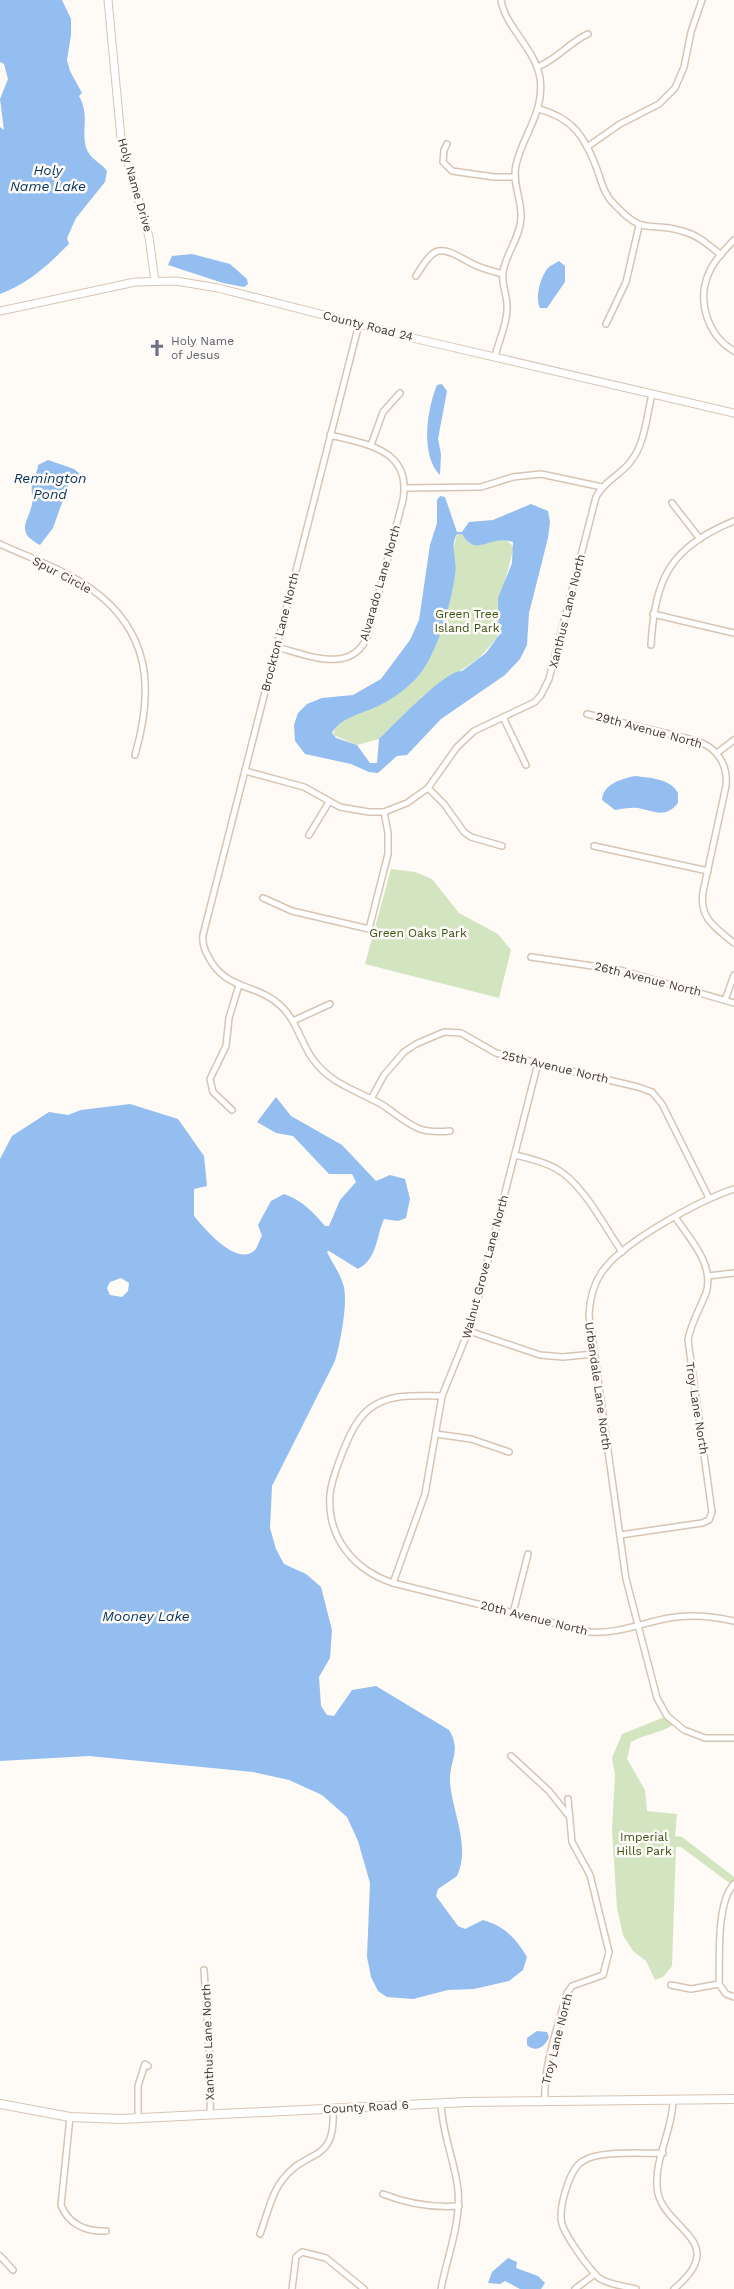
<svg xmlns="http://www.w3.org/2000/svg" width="734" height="2289" viewBox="0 0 734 2289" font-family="'Work Sans',sans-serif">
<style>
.green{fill:#d2e5c0}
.water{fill:#93beef;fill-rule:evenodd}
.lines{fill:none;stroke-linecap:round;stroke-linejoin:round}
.minor-casing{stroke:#d7c5b3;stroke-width:8}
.tertiary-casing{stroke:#d7c5b3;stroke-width:9}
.secondary-casing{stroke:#d7c5b3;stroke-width:10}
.minor{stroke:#fff;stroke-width:5}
.tertiary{stroke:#fff;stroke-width:7}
.secondary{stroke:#fff;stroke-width:8}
.labels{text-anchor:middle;stroke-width:5;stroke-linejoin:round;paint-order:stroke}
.street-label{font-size:12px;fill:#3f3831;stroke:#fefaf6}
.worship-label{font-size:12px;fill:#5b616d;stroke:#fefaf6;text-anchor:start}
.park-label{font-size:12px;fill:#375014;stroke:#fefaf6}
.water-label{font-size:14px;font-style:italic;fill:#05335f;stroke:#fefaf6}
</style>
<rect width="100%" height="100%" fill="#fefaf6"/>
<g class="green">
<path d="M457 534H462C475 555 485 540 505 539L514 547 504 584 497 638 479 658 423 696 379 739 357 745 333 735 336 725 426 663Z"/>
<polygon points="391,869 415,872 432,879 459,913 498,934 511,950 499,998 365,964"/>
<path d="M667 1716 675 1724C661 1733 645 1734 631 1742L627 1759 645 1790 647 1811 677 1814 675 1836 682 1837 734 1877V1884L732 1885 681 1847H676L672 1966 663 1977 655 1980 646 1961 633 1951 623 1935 617 1908 612 1831 615 1775 612 1758 622 1734Z"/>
</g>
<g class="water">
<path d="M0 0H62L71 19V35L67 60 70 71 82 93 79 96C90 116 81 129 86 147 90 160 101 162 107 171L105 182 76 218 67 238 69 244C48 265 28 284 0 294V127L4 130 0 99 8 79 4 64 0 62Z"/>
<polygon points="192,254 230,264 247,279 248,284 244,287 223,283 168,265 172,256"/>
<path d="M559 261 565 266V282L547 308H540C535 298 540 277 548 268 551 265 556 263 559 261Z"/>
<path d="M442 384 447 391 438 439 441 454 440 475C420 455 427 409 437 385Z"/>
<path d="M48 460 74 469 80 474 68 486 53 528 40 545C14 532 29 521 32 504 33 498 31 491 32 484 33 477 38 472 38 465Z"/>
<path d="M440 496 445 497 457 532H462L469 522 493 520 531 504 548 511 550 522 548 538 529 613 527 645 520 659 505 675 441 719 407 755 397 756 378 773 369 772 351 764 305 754 295 741 294 725 298 713 307 704 322 698 353 695 381 679 410 640 419 620 430 545 437 523V500ZM457 534H462C477 559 489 534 513 542L512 563 498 598 499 635 486 653 462 671C445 670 394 725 379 739L377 763H370L357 745 336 738 332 733C340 717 365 713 380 705 393 699 410 686 419 675 438 652 451 603 455 575 458 561 449 547 457 534Z"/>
<path d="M635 776C649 778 670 778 678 793V803C665 819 655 811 638 808 631 807 622 809 615 810L602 800C603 784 621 779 635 776Z"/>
<path d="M276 1097 291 1116 342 1145 376 1181 390 1175 405 1179 410 1199 406 1218 398 1221 384 1219C376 1236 378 1258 358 1269L329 1251 327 1252C332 1263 340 1273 343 1284 349 1300 340 1344 335 1361L272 1486 270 1528 276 1549 284 1564 306 1574 321 1587 332 1630 330 1658 319 1677 321 1706 327 1715 334 1716 352 1690 376 1686 449 1730C462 1751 449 1761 450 1782 452 1812 471 1846 457 1876L438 1889 436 1896 458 1926 465 1929 483 1920C504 1926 516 1938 527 1957L523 1970 509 1981 474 1989 448 1990 413 1999 387 1997 378 1991 371 1977 367 1957 370 1883 358 1841 347 1817 322 1795 289 1780 253 1772 89 1756 0 1761V1159L12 1136 49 1112 68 1115 81 1110 130 1104 178 1119 204 1156 207 1186 194 1189V1216C204 1228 237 1268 255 1250 258 1247 259 1240 262 1236L258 1225 271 1201 284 1194C303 1201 312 1211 325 1226H329L340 1200 356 1182 352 1174H329L293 1136 276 1133 257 1122ZM121 1278 129 1283 128 1291 122 1297 110 1295 107 1288 110 1282Z"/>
<path d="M537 2031 547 2032 549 2037C545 2047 536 2053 527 2045V2038Z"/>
<polygon points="508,2258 517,2262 516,2268 538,2276 545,2283 541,2289 520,2289 505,2281 500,2284 488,2283 492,2272"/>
</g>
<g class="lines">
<g class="minor-casing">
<g id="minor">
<path d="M537 67C557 60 569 42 588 34"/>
<path d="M539 109C573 118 586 138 598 172 602 184 605 196 615 205 646 238 648 220 682 231 698 235 709 245 721 255"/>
<polyline points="447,144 444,150 443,162 452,171 494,177 515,177"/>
<polyline points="587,147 620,124 659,104 675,88 684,67 691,32 702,0"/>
<path d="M734 240C724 251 713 261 708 275 697 302 708 336 734 351"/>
<path d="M416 276C435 245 439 245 469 262 479 268 491 271 503 274"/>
<path d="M359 324 203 935C202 943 204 949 208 956 225 991 257 983 281 1006 296 1020 301 1042 312 1058 330 1084 356 1090 381 1104 394 1112 405 1123 420 1129 429 1132 439 1132 450 1131"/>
<polyline points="606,324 626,282 639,226"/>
<path d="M495 357C498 342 507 325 507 309 508 296 501 285 503 272 506 253 520 238 521 218 522 200 512 183 516 165 523 134 545 112 540 78 535 48 505 27 501 0"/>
<polyline points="371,445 383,412 400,393"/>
<polyline points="405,488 481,487 513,477 541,474 602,487"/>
<polyline points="672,503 700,539"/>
<path d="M0 544C30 558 63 569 90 588 151 631 154 689 135 755"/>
<polyline points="653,614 734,633"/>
<path d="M651 645C655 578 670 547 734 521"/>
<path d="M277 647C307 655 354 676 368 634L403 500C412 450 367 444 330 435"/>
<path d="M587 714 697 741C718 748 728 765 726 786L703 892C699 919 716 928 734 943"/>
<polyline points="503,717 526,765"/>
<polyline points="717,753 734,740"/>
<path d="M245 771 304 787 340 807 369 812H384L407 803 428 788 457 747 474 731 535 702 541 695 549 679 596 497C604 481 621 475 631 461 645 444 647 414 652 394"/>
<polyline points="428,788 444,804 464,832 471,837 502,846"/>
<polyline points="309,835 329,802"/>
<polyline points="594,846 708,871"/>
<polyline points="263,898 292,911 369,929 388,854 388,833 384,812"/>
<polyline points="531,957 620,970 734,1003"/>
<polyline points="725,1000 734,975"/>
<polyline points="293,1021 330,1004"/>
<polyline points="371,1099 384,1075 404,1052 416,1044 444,1032 461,1033 496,1053 638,1087 652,1092 662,1104 709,1198"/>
<polyline points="232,1110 213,1092 210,1079 226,1046 229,1018 239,985"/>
<path d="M515 1155C528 1158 542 1161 555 1168 583 1183 604 1226 622 1252"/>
<path d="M734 1189C700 1200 627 1240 605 1268 594 1281 590 1298 589 1315L626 1579 657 1698 667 1716 684 1730 705 1738H734"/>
<polyline points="708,1276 734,1273"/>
<polyline points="469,1331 540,1355 563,1357 593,1354"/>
<path d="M442 1396C420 1396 395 1393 375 1405 358 1415 350 1434 343 1451 338 1465 331 1480 330 1495 327 1538 354 1570 393 1583L590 1632C618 1634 642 1623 669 1618 691 1614 712 1616 734 1621"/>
<polyline points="436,1434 471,1439 509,1452"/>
<path d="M620 1535 702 1523 709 1520 712 1512 688 1340C691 1322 700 1309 706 1293 715 1265 690 1239 675 1217"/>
<polyline points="393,1583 425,1494 442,1396 472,1322 538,1063"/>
<polyline points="513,1613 528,1554"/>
<polyline points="511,1756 549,1791 569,1816"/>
<path d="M734 1884C716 1903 720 1957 719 1984L726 1994 734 1997"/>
<polyline points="204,1970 211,2076 210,2114"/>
<polyline points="671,1985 691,1989 719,1984"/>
<path d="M673 2100C673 2129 655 2157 657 2186 658 2229 734 2239 674 2289"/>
<path d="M545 2101C543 2065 558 2027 567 1993L572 1986 603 1975 609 1952 590 1875 572 1842 568 1799"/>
<path d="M441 2103C442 2134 455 2161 458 2190 461 2225 447 2256 441 2289"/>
<path d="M70 2117 61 2205C68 2224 86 2232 106 2231"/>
<polyline points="138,2118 138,2086 145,2064 148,2066"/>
<path d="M383 2194C408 2204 431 2208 459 2206"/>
<path d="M260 2234C267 2216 271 2194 283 2179 308 2147 336 2165 333 2108"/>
<polyline points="0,2256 13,2270"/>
<polyline points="292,2289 296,2257 302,2252 326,2258 364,2289"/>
<polyline points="575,2289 595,2274"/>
<path d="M636 2289C625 2286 609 2285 599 2278 589 2269 566 2237 562 2224 558 2209 569 2169 583 2161 599 2150 643 2154 663 2153"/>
</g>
</g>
<g class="tertiary-casing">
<g id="tertiary">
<polyline points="108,0 121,138 149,237 155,281"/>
<polyline points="0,311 135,282 176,281 218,288 417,339 734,413"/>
</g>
</g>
<g class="secondary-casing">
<polyline id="secondary" points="0,2104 70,2117 121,2119 466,2102 734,2099"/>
</g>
<use href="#minor" class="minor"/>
<use href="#tertiary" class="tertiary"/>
<use href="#secondary" class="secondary"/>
</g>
<defs>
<g id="church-bare" transform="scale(1.35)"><path d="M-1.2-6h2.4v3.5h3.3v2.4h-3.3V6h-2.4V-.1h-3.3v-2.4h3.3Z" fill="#6b7280" stroke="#fefaf6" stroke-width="2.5" paint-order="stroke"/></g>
</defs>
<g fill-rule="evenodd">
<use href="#church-bare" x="157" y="348"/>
</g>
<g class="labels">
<g class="street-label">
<text transform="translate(135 185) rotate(74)" y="4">Holy Name Drive</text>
<text transform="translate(368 326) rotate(14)" y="4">County Road 24</text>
<text transform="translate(62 575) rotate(28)" y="4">Spur Circle</text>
<text transform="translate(380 583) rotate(-74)" y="4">Alvarado Lane North</text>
<text transform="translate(567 611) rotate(-76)" y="4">Xanthus Lane North</text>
<text transform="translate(280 632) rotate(-76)" y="4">Brockton Lane North</text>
<text transform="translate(649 730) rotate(15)" y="4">29th Avenue North</text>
<text transform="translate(648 979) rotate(14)" y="4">26th Avenue North</text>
<text transform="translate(555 1067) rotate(13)" y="4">25th Avenue North</text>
<text transform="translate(485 1267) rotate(-75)" y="4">Walnut Grove Lane North</text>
<text transform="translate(598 1386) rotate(82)" y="4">Urbandale Lane North</text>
<text transform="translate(697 1408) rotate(81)" y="4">Troy Lane North</text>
<text transform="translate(534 1618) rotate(14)" y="4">20th Avenue North</text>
<text transform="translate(557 2039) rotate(-76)" y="4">Troy Lane North</text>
<text transform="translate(208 2042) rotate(-92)" y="4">Xanthus Lane North</text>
<text transform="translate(366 2107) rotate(-3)" y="4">County Road 6</text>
</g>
<g class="worship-label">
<text x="171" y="345">Holy Name<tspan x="171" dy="14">of Jesus</tspan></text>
</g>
<g class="park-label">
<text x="467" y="618">Green Tree<tspan x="467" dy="14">Island Park</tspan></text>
<text x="418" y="937">Green Oaks Park</text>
<text x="644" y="1841">Imperial<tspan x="644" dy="14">Hills Park</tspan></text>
</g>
<g class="water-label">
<text x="48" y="175">Holy<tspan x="48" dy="16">Name Lake</tspan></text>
<text x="50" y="483">Remington<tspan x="50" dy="16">Pond</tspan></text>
<text x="146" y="1621">Mooney Lake</text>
</g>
</g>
</svg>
